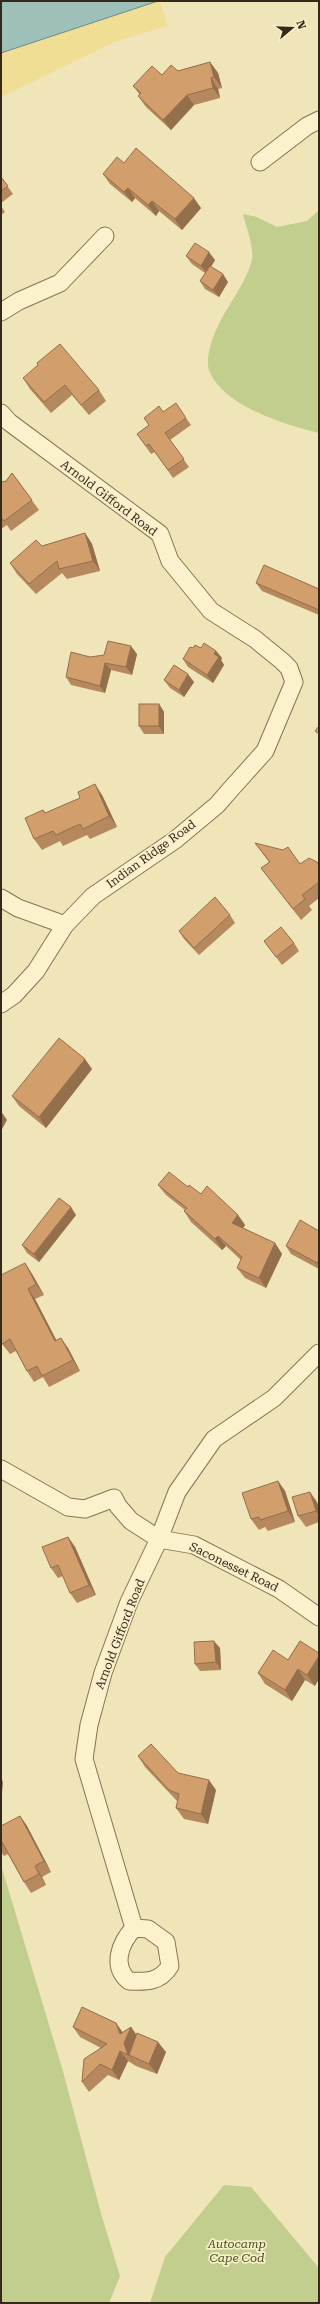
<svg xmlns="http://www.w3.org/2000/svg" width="320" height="2304" viewBox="0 0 320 2304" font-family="'Roboto Serif',serif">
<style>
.green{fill:#c2ce8d}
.sand{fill:#efde93}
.water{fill:#9ec0b9;stroke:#668e87}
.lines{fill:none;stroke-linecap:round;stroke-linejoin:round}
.street-casing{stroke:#887353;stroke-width:19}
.street{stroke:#fbf1cc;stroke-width:17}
.wall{fill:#b5885d}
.shaded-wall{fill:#936f4c}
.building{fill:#d29e6c;stroke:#936f4c}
.labels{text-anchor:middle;stroke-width:3.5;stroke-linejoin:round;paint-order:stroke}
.street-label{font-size:12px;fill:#352919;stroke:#f8eec9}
.park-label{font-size:12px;font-style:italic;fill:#42531e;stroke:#f8eec9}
</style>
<rect width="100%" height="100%" fill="#f0e4b9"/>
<g class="green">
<path d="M319 210V433C286 425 222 406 209 370 205 358 213 335 219 324 228 305 248 280 252 259 254 246 246 227 243 214L257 217 277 227 307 221Z"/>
<polygon points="1,1865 62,2068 102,2217 120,2276 109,2303 1,2303"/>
<polygon points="224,2185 251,2187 319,2268 319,2303 150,2303 165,2257"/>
</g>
<polygon class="sand" points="103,1 160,1 167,26 114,42 1,97 1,29"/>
<polygon class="water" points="1,1 158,1 1,53"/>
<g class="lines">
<g class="street-casing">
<g id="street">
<polyline points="260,162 307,126 319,120"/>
<polyline points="1,312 19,301 60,283 105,236"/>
<polyline points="1,413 9,422 160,534 170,561 211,611 255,639 282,661 289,668 294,682 265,751 230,790 217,805 175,840 93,896 65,925 36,971 14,995 1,1004"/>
<polyline points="1,898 18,908 65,925"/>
<polyline points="1,1469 68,1507 85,1509 114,1498 118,1506 131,1521 159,1539 194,1545 279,1589 319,1617"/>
<polyline points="134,1928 84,1759 89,1725 103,1673 129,1602 159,1539 177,1492 214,1439 274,1398 319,1353"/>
<path d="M134 1928 148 1929 166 1942 170 1966C160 1982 147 1982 129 1981 111 1966 120 1943 134 1928Z"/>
</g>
</g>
<use href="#street" class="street"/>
</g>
<g class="wall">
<polygon points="210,62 218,73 222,88 218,89 220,98 194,105 171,130 146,107 138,96 140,95 133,86 162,75"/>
<polygon points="124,163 201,208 182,230 159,211 156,216 135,198 132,202 110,184 103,174"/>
<polygon points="1,177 13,194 1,203"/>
<polygon points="1,206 5,212 1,215"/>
<polygon points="186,256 215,260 211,267 228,282 219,297 205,289 200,281 205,273 192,264"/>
<polygon points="23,378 99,390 106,401 89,415 72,395 51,413 30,389"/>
<polygon points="163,412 186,418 191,425 170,440 189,467 173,478 155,452 151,454 137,434 149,425"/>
<polygon points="12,473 39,510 11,531 7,525 1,529 1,482 6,481"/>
<polygon points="85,533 92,544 100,571 67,579 62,573 36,594 17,574 10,563 42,546"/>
<polygon points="256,583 319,589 319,615 262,591"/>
<polygon points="193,648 201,648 216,651 222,658 221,660 224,665 213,683 188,667 183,659"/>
<polygon points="137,654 132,675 111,670 105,693 71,685 66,677 90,657"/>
<polygon points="164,680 194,682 184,697 170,688"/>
<polygon points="159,704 164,712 164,734 144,734 139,726"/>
<polygon points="102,795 117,827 90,839 87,835 63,846 60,841 42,850 34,839 43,810 46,813"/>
<polygon points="255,843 300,864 319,865 319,898 309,906 312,910 301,920 261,868 269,862"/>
<polygon points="230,915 235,923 199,955 184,939 179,931"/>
<polygon points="264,941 294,943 299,951 282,965"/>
<polygon points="92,1069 46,1128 19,1106 12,1096"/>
<polygon points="158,1185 188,1187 238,1215 245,1225 243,1228 275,1243 282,1254 266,1288 245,1278 237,1268 241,1260 226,1246 222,1250 191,1222 184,1211 185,1210 166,1195"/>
<polygon points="76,1215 39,1262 27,1253 22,1245"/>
<polygon points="319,1231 319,1269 291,1254 286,1246"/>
<polygon points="25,1263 32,1274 44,1295 35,1299 56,1340 68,1348 80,1371 49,1387 43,1377 34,1382 27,1371 16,1351 10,1354 2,1344"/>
<polygon points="278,1481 285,1491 295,1522 268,1531 265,1527 259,1530 251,1519"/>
<polygon points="317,1502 319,1508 319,1522 306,1527 298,1516"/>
<polygon points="68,1537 75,1547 96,1595 77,1603 70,1593 63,1576 58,1578 51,1568"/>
<polygon points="300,1641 315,1686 305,1680 292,1701 265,1684 258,1673 288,1660"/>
<polygon points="220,1648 221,1670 200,1671 195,1664"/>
<polygon points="138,1756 178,1773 216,1790 208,1824 184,1819 176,1808 178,1801 177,1801 145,1767"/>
<polygon points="20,1816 27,1826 51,1872 42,1877 46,1885 31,1893 24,1882 8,1854 4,1856 1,1852 1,1826"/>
<polygon points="116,2023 123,2033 131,2027 137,2035 166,2052 157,2074 136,2066 128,2061 119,2080 108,2075 89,2092 82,2082 101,2048 80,2037 73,2027"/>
</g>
<g class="shaded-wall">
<polygon points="210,62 218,73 222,88 214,77"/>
<polygon points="211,78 218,89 220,98 213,88"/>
<polygon points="187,95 194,105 171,130 163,120"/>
<polygon points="128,188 135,198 132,202 124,192"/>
<polygon points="194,198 201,208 182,230 175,219"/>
<polygon points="152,201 159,211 156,216 148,205"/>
<polygon points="209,252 215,260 207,273 201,266"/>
<polygon points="223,274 228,282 219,297 213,290"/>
<polygon points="85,533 92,544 100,571 93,561"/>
<polygon points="131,646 137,654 132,675 126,667"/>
<polygon points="216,651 222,658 221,660 224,665 213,683 207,675 214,654"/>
<polygon points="105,663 111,670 105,693 100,686"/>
<polygon points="188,674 194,682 184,697 179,690"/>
<polygon points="159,704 164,712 164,734 159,726"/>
<polygon points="95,784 102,795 117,827 109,816"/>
<polygon points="85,1059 92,1069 46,1128 39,1117"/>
<polygon points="1,1111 7,1120 1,1131"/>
<polygon points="71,1207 76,1215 39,1262 34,1254"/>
<polygon points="238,1215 245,1225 239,1233 232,1223"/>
<polygon points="218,1236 226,1246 222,1250 215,1239"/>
<polygon points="275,1243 282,1254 266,1288 259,1278"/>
<polygon points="319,1260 319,1267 317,1263"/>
<polygon points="25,1263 32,1274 44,1295 36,1284"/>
<polygon points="28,1289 35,1299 62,1351 55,1341"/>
<polygon points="61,1338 68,1348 80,1371 73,1360"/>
<polygon points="278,1481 285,1491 295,1522 288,1511"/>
<polygon points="310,1492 317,1502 319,1508 319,1515 316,1511"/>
<polygon points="68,1537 75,1547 96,1595 89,1585"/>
<polygon points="214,1641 220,1648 221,1670 216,1662"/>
<polygon points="319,1656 319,1679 315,1686 307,1675"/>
<polygon points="298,1669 305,1680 292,1701 285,1690"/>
<polygon points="1,1778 3,1782 1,1805"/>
<polygon points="209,1780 216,1790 208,1824 201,1814"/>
<polygon points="20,1816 27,1826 51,1872 44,1861"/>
<polygon points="35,1866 42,1877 46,1885 39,1874"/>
<polygon points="116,2023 123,2033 131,2027 138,2038 129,2055 136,2065 128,2055"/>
<polygon points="158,2042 166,2052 157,2074 149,2064"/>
<polygon points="120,2051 128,2061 119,2080 112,2070"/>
</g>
<g class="building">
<polygon points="210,62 214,77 211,78 213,88 187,95 163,120 138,96 141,93 133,86 152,66 162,75 171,65 178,71"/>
<polygon points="136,148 194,198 175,219 152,201 148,205 128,188 124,192 103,174 117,157 124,163"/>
<polygon points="1,177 8,186 1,191"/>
<polygon points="195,243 209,252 201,266 186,256"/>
<polygon points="210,266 223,274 213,290 200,281"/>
<polygon points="60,344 99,390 81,405 65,385 44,402 23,378 38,365 37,363"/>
<polygon points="176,403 186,418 165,433 184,459 168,470 149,444 146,446 137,434 149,425 144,418 159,406 163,412"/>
<polygon points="12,473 32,500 4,521 1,517 1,482 6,481"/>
<polygon points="85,533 93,561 59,569 57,561 29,584 10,563 36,540 42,546"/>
<polygon points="264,565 319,589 319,610 256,583"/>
<polygon points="108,641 131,646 126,667 105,663 100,686 66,677 71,652 90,657 104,655"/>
<polygon points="204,643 216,651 214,654 219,657 207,675 183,659 190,647 193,648 195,645 201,648"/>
<polygon points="174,665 188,674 179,690 164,680"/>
<rect x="139" y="704" width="20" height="22"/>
<polygon points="319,726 319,734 315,731"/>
<polygon points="95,784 109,816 83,829 80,824 56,835 53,831 34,839 25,818 43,810 45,813 80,798 78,792"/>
<polygon points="255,843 283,850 288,847 300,864 309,858 317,862 319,866 319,882 302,895 305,899 293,909 261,868 270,862"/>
<polygon points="215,897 230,915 194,948 179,931"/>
<polygon points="281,927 294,943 276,957 264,941"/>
<polygon points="59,1038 85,1059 39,1117 12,1096"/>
<polygon points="169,1172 188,1187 189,1185 201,1194 207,1186 238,1215 232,1223 275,1243 259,1278 237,1268 242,1257 218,1236 215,1239 184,1211 187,1208 158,1185"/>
<polygon points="59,1198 71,1207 34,1254 22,1245"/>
<polygon points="300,1220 319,1231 319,1260 317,1263 286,1246"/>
<polygon points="25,1263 36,1284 28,1289 55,1341 61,1338 73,1360 42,1376 37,1366 27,1371 10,1339 2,1344 1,1341 1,1275"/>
<polygon points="278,1481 288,1511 260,1520 259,1517 251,1519 242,1493"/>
<polygon points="310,1492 316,1511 298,1516 292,1497"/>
<polygon points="68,1537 89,1585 70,1593 58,1565 51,1568 42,1547"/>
<polygon points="214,1641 216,1662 195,1664 194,1642"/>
<polygon points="300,1641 319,1653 319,1656 307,1675 298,1669 285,1690 258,1673 273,1650 288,1660"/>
<polygon points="151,1744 178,1773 209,1780 201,1814 176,1808 179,1794 169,1790 138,1756"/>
<polygon points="20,1816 44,1861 35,1866 39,1874 24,1882 2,1842 1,1843 1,1826"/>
<polygon points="82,2007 116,2023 120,2034 131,2027 124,2043 128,2055 120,2051 112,2070 100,2064 82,2082 84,2059 107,2044 73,2027"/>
<polygon points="137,2033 158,2042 149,2064 129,2055"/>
</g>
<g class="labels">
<g class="street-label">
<text transform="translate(109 498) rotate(37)" y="4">Arnold Gifford Road</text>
<text transform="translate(151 854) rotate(-36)" y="4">Indian Ridge Road</text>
<text transform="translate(234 1567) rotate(26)" y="4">Saconesset Road</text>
<text transform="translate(120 1634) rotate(-69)" y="4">Arnold Gifford Road</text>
</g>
<g class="park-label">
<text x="237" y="2248">Autocamp<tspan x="237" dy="14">Cape Cod</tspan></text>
</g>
</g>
<rect width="320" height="2304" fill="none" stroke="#352919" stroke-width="4"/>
<g transform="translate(292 28) rotate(71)" stroke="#f8eec9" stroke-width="3" paint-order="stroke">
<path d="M0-3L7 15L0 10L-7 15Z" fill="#352919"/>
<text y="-6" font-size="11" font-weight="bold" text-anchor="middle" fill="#352919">N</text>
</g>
</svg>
